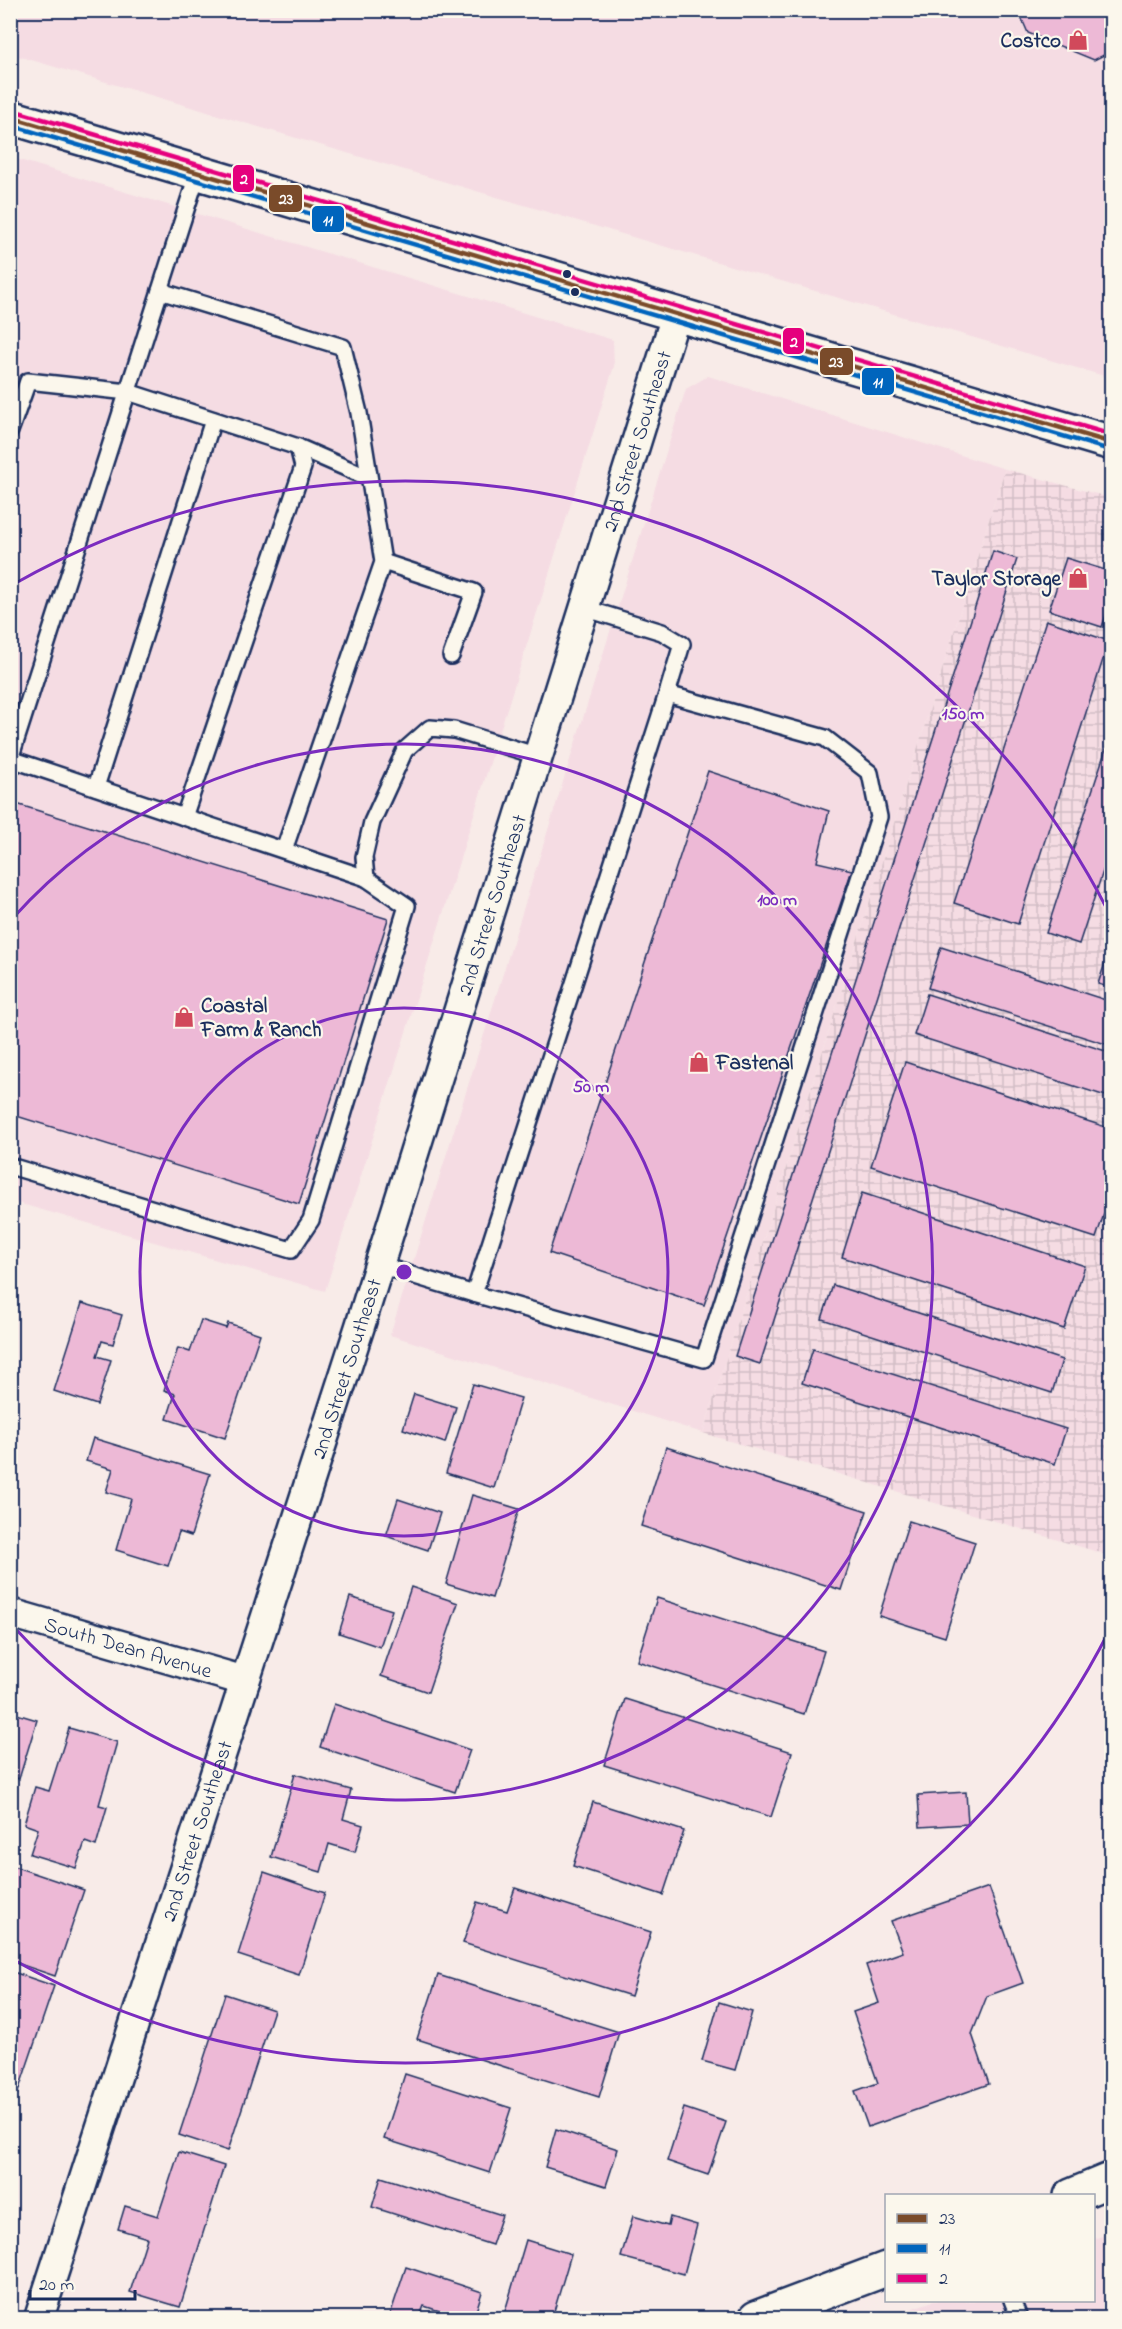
<svg xmlns="http://www.w3.org/2000/svg" width="1122" height="2329" viewBox="0 0 1122 2329" font-family="'Indie Flower',sans-serif">
<style>
.built{fill:#f5dce3}
.industrial{fill:url(#industrial-grid)}
.building{fill:#edb9d6;stroke:#1b2f5e;stroke-width:1.5}
.lines{fill:none;stroke-linecap:round;stroke-linejoin:round}
.service-casing{stroke:#1b2f5e;stroke-width:20}
.minor-casing{stroke:#1b2f5e;stroke-width:33}
.tertiary-casing{stroke:#1b2f5e;stroke-width:38}
.secondary-casing{stroke:#1b2f5e;stroke-width:38}
.service{stroke:#fbf7ec;stroke-width:15}
.minor{stroke:#fbf7ec;stroke-width:28}
.tertiary{stroke:#fbf7ec;stroke-width:33}
.secondary{stroke:#fbf7ec;stroke-width:33}
.bus-1-casing{stroke:#fbf7ec;stroke-width:9}
.bus-2-casing{stroke:#fbf7ec;stroke-width:9}
.bus-3-casing{stroke:#fbf7ec;stroke-width:9}
.bus-1{stroke:#7a4b2a;stroke-width:4.5}
.bus-2{stroke:#0065bd;stroke-width:4.5}
.bus-3{stroke:#e5007d;stroke-width:4.5}
.ring{fill:none;stroke:#7b2cbf;stroke-width:3}
.bus-dot{fill:#1b2f5e;stroke:#fbf7ec;stroke-width:2}
.labels{text-anchor:middle;stroke-width:4.5;stroke-linejoin:round;paint-order:stroke}
.poi-label{font-size:21px;font-weight:bold;fill:#1b2f5e;stroke:#fbf7ec;text-anchor:end}
.street-label{font-size:21px;fill:#1b2f5e;stroke:#fbf7ec}
.centre{fill:#7b2cbf;stroke:#fbf7ec;stroke-width:3}
.ring-label{font-size:18px;text-anchor:middle;font-weight:bold;fill:#7b2cbf;stroke:#fbf7ec;stroke-width:4.5;stroke-linejoin:round;paint-order:stroke}
.line-badge{stroke:#fbf7ec;stroke-width:2}
.badge-label{font-size:16px;text-anchor:middle;font-weight:bold;fill:#fff}
</style>
<defs>
<pattern id="industrial-grid" width="8" height="8" patternUnits="userSpaceOnUse" patternTransform="scale(1.5)"><rect width="8" height="8" fill="#f5dce3"/><path d="M0 4h8M4 0v8" fill="none" stroke="#d1bdc5"/></pattern>
</defs>
<rect width="100%" height="100%" fill="#f8ebe8"/>
<filter id="ink" filterUnits="userSpaceOnUse"><feTurbulence type="fractalNoise" baseFrequency=".0167" numOctaves="2"/><feDisplacementMap in="SourceGraphic" scale="12" xChannelSelector="R" yChannelSelector="G"/><feConvolveMatrix kernelMatrix="1 2 1 2 8 2 1 2 1" color-interpolation-filters="sRGB"/></filter>
<g filter="url(#ink)">
<g class="built">
<polygon points="10,11 1111,11 1111,378 11,54"/>
<polygon points="10,157 613,340 614,366 325,1291 11,1201"/>
<polygon points="708,376 1005,469 703,1433 390,1335 686,389"/>
<polygon points="1111,2233 1111,2318 886,2318 933,2301 1094,2300 1094,2239"/>
</g>
<polygon class="industrial" points="1005,469 1111,498 1111,1556 703,1433"/>
<g class="building">
<polygon points="1018,10 1112,10 1112,51 1094,60 1028,33"/>
<polygon points="993,551 1017,559 760,1364 735,1356"/>
<polygon points="1066,558 1112,572 1112,598 1102,627 1049,610"/>
<polygon points="1046,620 1109,641 1018,924 954,903"/>
<polygon points="1112,730 1112,844 1079,944 1046,933"/>
<polygon points="708,771 829,811 817,862 852,870 704,1305 549,1253"/>
<polygon points="10,802 388,919 299,1204 10,1114"/>
<polygon points="1112,942 1112,988 1098,984"/>
<polygon points="941,947 1112,1002 1112,1046 928,988"/>
<polygon points="927,994 1112,1053 1112,1098 914,1035"/>
<polygon points="905,1062 1112,1129 1112,1190 1096,1238 871,1166"/>
<polygon points="862,1193 1085,1266 1064,1329 842,1257"/>
<polygon points="833,1285 1062,1360 1052,1393 822,1319"/>
<polygon points="82,1303 122,1315 113,1344 102,1341 97,1356 111,1360 97,1405 54,1391"/>
<polygon points="201,1320 226,1328 228,1323 260,1334 225,1438 167,1419 175,1394 164,1390 178,1348 190,1352"/>
<polygon points="813,1349 1066,1429 1055,1464 802,1383"/>
<polygon points="473,1384 521,1398 494,1488 446,1473"/>
<polygon points="414,1394 456,1407 445,1443 403,1429"/>
<polygon points="93,1438 210,1474 191,1536 179,1532 168,1566 116,1550 131,1499 106,1492 113,1469 86,1461"/>
<polygon points="666,1447 867,1511 841,1590 641,1526"/>
<polygon points="472,1495 519,1509 492,1598 446,1584"/>
<polygon points="398,1499 440,1513 428,1550 386,1536"/>
<polygon points="909,1521 975,1542 945,1637 879,1616"/>
<polygon points="411,1587 458,1603 428,1692 381,1676"/>
<polygon points="350,1597 392,1610 380,1647 339,1633"/>
<polygon points="657,1598 824,1651 804,1714 637,1661"/>
<polygon points="625,1699 792,1752 771,1817 604,1765"/>
<polygon points="334,1704 470,1750 455,1792 320,1747"/>
<polygon points="10,1712 37,1720 19,1779 10,1776"/>
<polygon points="69,1728 117,1742 99,1805 107,1807 96,1846 85,1842 76,1868 30,1854 38,1829 24,1824 35,1787 49,1791"/>
<polygon points="295,1774 351,1790 343,1819 363,1825 355,1852 329,1844 321,1872 271,1857"/>
<polygon points="966,1792 968,1824 920,1827 918,1795"/>
<polygon points="593,1802 684,1831 663,1895 573,1866"/>
<polygon points="10,1865 84,1890 55,1976 10,1961 16,1939 10,1938"/>
<polygon points="264,1872 325,1893 299,1975 238,1955"/>
<polygon points="989,1887 1023,1983 987,1996 972,2034 989,2084 868,2127 855,2091 878,2083 853,2012 879,2003 866,1965 903,1952 891,1921"/>
<polygon points="515,1888 651,1932 631,1996 463,1943 477,1902 507,1911"/>
<polygon points="10,1971 54,1986 17,2095 10,2092"/>
<polygon points="438,1975 619,2032 599,2097 417,2039"/>
<polygon points="225,1994 274,2010 228,2151 179,2135"/>
<polygon points="719,2002 752,2012 735,2070 702,2061"/>
<polygon points="405,2074 511,2108 490,2173 384,2139"/>
<polygon points="684,2108 726,2122 708,2175 667,2161"/>
<polygon points="556,2129 618,2149 606,2186 545,2167"/>
<polygon points="179,2152 224,2166 180,2307 130,2292 147,2238 118,2229 125,2206 158,2216"/>
<polygon points="381,2177 502,2215 492,2245 372,2207"/>
<polygon points="633,2216 668,2226 670,2217 697,2225 684,2274 621,2257"/>
<polygon points="526,2240 571,2254 552,2318 503,2318"/>
<polygon points="406,2267 482,2292 474,2318 461,2318 424,2306 419,2318 389,2318"/>
</g>
<g class="lines">
<g class="service-casing">
<g id="service">
<polyline points="160,291 343,347 359,413 383,562 284,850"/>
<polyline points="10,431 28,381 128,392 298,447 303,467 184,817"/>
<polyline points="298,447 369,478"/>
<polyline points="383,562 474,592 451,656"/>
<polyline points="584,608 662,632 682,644 667,694 474,1294 704,1359 879,817 870,773 825,738 667,694"/>
<polyline points="10,759 198,172"/>
<polyline points="11,759 366,878"/>
<polyline points="96,787 213,420"/>
<polyline points="10,1166 291,1250 311,1220 407,906 366,878 364,857 372,822 405,750 430,728 454,730 538,756"/>
<polyline points="379,1265 474,1294"/>
<polyline points="1012,2300 1019,2318"/>
</g>
</g>
<g class="minor-casing">
<g id="minor">
<path id="s1" d="M10 1613 245 1681"/>
<path id="s2" d="M39 2318 360 1326 676 315"/>
</g>
</g>
<g class="tertiary-casing">
<polyline id="tertiary" points="10,117 1112,443"/>
</g>
<g class="secondary-casing">
<g id="secondary">
<polyline points="1071,2196 1112,2179"/>
<polyline points="756,2318 886,2269"/>
</g>
</g>
<use href="#service" class="service"/>
<use href="#minor" class="minor"/>
<use href="#tertiary" class="tertiary"/>
<use href="#secondary" class="secondary"/>
<g class="bus-1-casing">
<polyline id="bus-1" points="10,117 1112,443"/>
</g>
<g class="bus-2-casing">
<polyline id="bus-2" points="10,125 1110,450"/>
</g>
<g class="bus-3-casing">
<polyline id="bus-3" points="12,110 1112,435"/>
</g>
<use href="#bus-1" class="bus-1"/>
<use href="#bus-2" class="bus-2"/>
<use href="#bus-3" class="bus-3"/>
</g>
</g>
<g class="ring">
<circle cx="404" cy="1272" r="264"/>
<path d="M12 919A528 528 0 1 1 12 1625"/>
<path d="M1109 1631A791 791 0 0 1 14 1960M14 584A791 791 0 0 1 1109 913"/>
</g>
<defs>
<g id="shop-bare" transform="scale(1.62)"><path d="M-5-2.5h2.3a2.7 3.5 0 0 1 5.4 0H5L5.5 6h-11ZM-1.5-2.5h3a1.5 2.3 0 0 0-3 0Z" fill="#d1495b" stroke="#fbf7ec" stroke-width="2.5" paint-order="stroke"/></g>
</defs>
<g fill-rule="evenodd">
<use href="#shop-bare" x="1078" y="40"/>
<use href="#shop-bare" x="1078" y="578"/>
<use href="#shop-bare" x="184" y="1017"/>
<use href="#shop-bare" x="699" y="1062"/>
</g>
<g class="bus-dot">
<circle cx="567" cy="274" r="5"/>
<circle cx="575" cy="292" r="5"/>
</g>
<g class="labels">
<g class="poi-label">
<text x="1061" y="47">Costco</text>
<text x="1061" y="585">Taylor Storage</text>
<text x="201" y="1012" text-anchor="start">Coastal<tspan x="201" dy="24">Farm &amp; Ranch</tspan></text>
<text x="716" y="1069" text-anchor="start">Fastenal</text>
</g>
<g class="street-label">
<text dy="7" stroke="none"><textPath href="#s2" startOffset="1970">2nd Street Southeast</textPath></text>
<text dy="7" stroke="none"><textPath href="#s2" startOffset="1484">2nd Street Southeast</textPath></text>
<text dy="7" stroke="none"><textPath href="#s2" startOffset="998">2nd Street Southeast</textPath></text>
<text dy="7" stroke="none"><textPath href="#s1" startOffset="123">South Dean Avenue</textPath></text>
<text dy="7" stroke="none"><textPath href="#s2" startOffset="512">2nd Street Southeast</textPath></text>
</g>
</g>
<circle cx="404" cy="1272" r="9" class="centre"/>
<g class="ring-label">
<text x="963" y="719">150 m</text>
<text x="777" y="905">100 m</text>
<text x="591" y="1092">50 m</text>
</g>
<g class="line-badge">
<rect x="232" y="164" width="23" height="29" rx="6" fill="#e5007d"/>
<rect x="268" y="184" width="35" height="29" rx="6" fill="#7a4b2a"/>
<rect x="311" y="205" width="34" height="28" rx="6" fill="#0065bd"/>
<rect x="782" y="327" width="23" height="28" rx="6" fill="#e5007d"/>
<rect x="819" y="347" width="35" height="29" rx="6" fill="#7a4b2a"/>
<rect x="861" y="367" width="34" height="29" rx="6" fill="#0065bd"/>
</g>
<g class="badge-label">
<text x="244" y="184">2</text>
<text x="286" y="204">23</text>
<text x="328" y="225">11</text>
<text x="794" y="347">2</text>
<text x="836" y="367">23</text>
<text x="878" y="387">11</text>
</g>
<rect width="1122" height="2329" fill="none" stroke="#fbf7ec" stroke-width="36"/>
<rect x="18" y="18" width="1086" height="2293" fill="none" stroke="#1b2f5e" stroke-width="2" filter="url(#ink)"/>
<rect x="885" y="2194" width="210" height="108" fill="#fbf7ec" stroke="#a1a7b3" stroke-width="1.5"/>
<rect x="897" y="2214" width="30" height="9" fill="#7a4b2a" stroke="#a1a7b3" stroke-width="1.5"/>
<text x="939" y="2224" font-size="18" fill="#1b2f5e">23</text>
<rect x="897" y="2244" width="30" height="9" fill="#0065bd" stroke="#a1a7b3" stroke-width="1.5"/>
<text x="939" y="2254" font-size="18" fill="#1b2f5e">11</text>
<rect x="897" y="2274" width="30" height="9" fill="#e5007d" stroke="#a1a7b3" stroke-width="1.5"/>
<text x="939" y="2284" font-size="18" fill="#1b2f5e">2</text>
<path d="M30 2290v9h105v-9" fill="none" stroke="#1b2f5e" stroke-width="3"/>
<text x="39" y="2290" font-size="18" fill="#1b2f5e" stroke="#fbf7ec" stroke-width="4.5" paint-order="stroke">20 m</text>
</svg>
